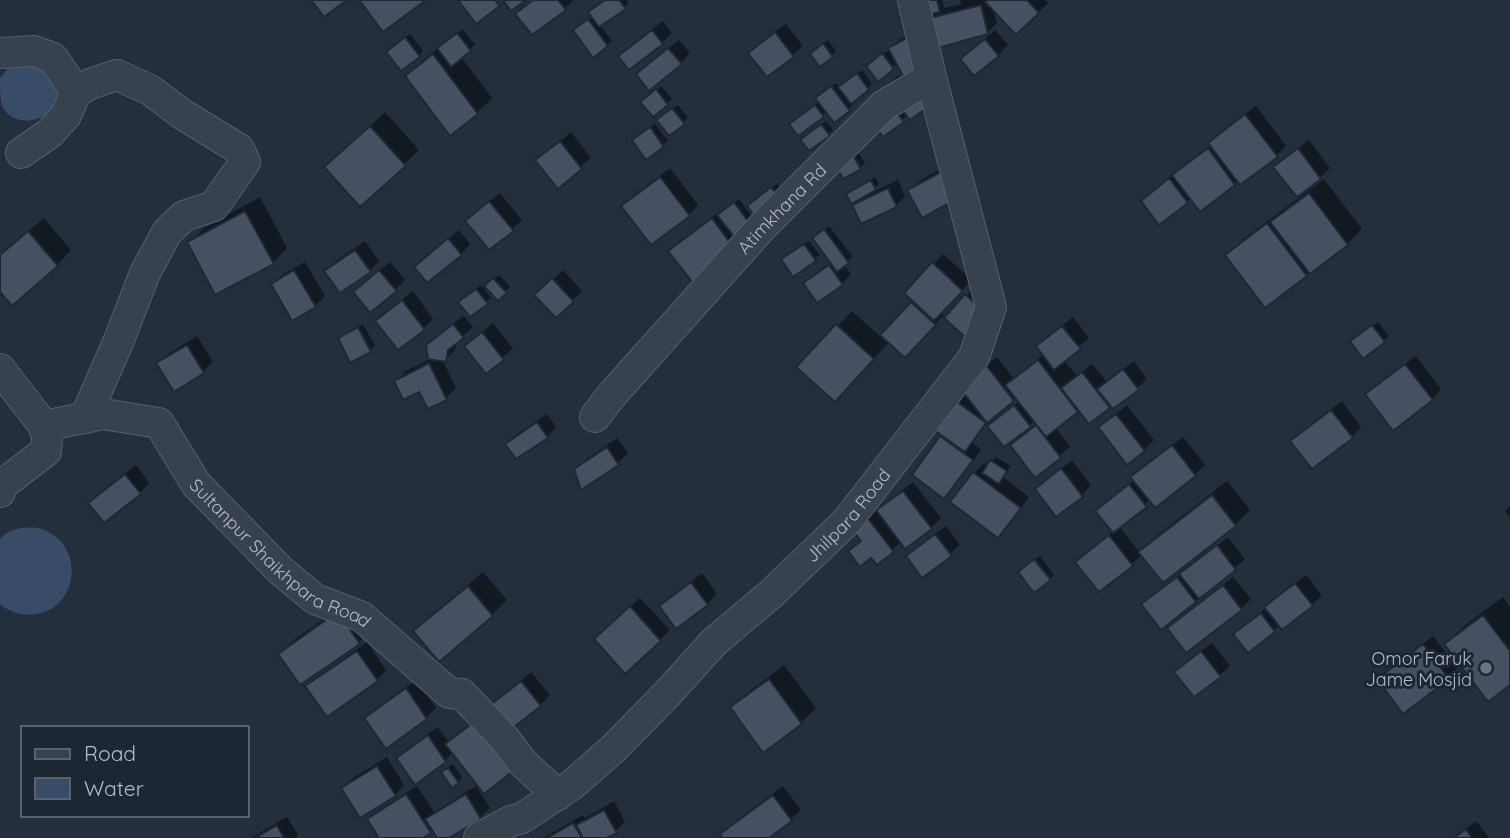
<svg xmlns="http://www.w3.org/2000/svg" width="1510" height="838" font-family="Quicksand,sans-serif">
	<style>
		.water { fill: #394c67 }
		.shadow { fill: #0007 }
		.building { fill: #455162; stroke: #1f2835; stroke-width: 2 }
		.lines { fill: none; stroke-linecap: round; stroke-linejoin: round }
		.tertiary-casing { stroke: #565f6c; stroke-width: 32 }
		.tertiary { stroke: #38414e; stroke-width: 30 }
		.worship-dot { fill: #6b7280; stroke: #1d2633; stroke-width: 2.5 }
		.labels { text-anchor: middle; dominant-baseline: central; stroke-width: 6; stroke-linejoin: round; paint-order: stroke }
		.street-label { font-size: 18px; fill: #b4bcc9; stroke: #1d2633 }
		.poi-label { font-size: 18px; fill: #b4bcc9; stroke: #1d2633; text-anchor: end }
	</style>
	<rect width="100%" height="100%" fill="#242f3e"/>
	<path class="water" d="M13 63H43C48 70 55 78 58 86 68 115 17 136 2 106 0 98 0 86 0 78Z
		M20 528C25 528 31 527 37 528 84 538 83 606 36 614 22 616 11 613 0 604V539L6 533Z"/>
	<path class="shadow" d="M533 0H573L565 9 518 14Z
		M606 0H627L629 3 600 25 612 41 607 45 577 29 596 15Z
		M921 0H942L944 8 962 4 960 0H1046L1048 3 1017 33 993 8 997 23 987 33 933 47 898 63 879 79 873 61 888 51 900 39 924 25 937 11Z
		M663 21 672 33 662 43 621 56 631 46Z
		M786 24 803 46 793 55 767 75 750 53 760 43Z
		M462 29 475 45 461 57 492 98 477 113 450 133 407 76 422 61Z
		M995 30 1008 45 998 55 962 59Z
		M410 34 423 51 419 55 393 48Z
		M679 40 690 53 681 63 648 65Z
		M828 40 836 51 832 55 816 49Z
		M862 70 872 84 851 102 853 105 848 109 827 111 798 134 795 120 820 101 822 93 836 83 840 88Z
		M899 75 903 80 878 93 883 88Z
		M661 86 672 99 653 115 647 98Z
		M678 105 688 118 669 134 663 116Z
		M900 106 908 115 883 134Z
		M1256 106 1286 146 1276 156 1238 180 1200 209 1191 197 1187 202 1143 201 1153 191 1212 145 1210 143 1220 133Z
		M385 112 419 150 360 205 341 153Z
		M826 121 833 130 828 134 807 135Z
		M655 124 668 141 647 157 639 136Z
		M571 132 591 158 558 186 538 160Z
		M1309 140 1330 168 1320 178 1297 195 1276 167 1286 157Z
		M858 152 865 163 860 167 843 177 842 161Z
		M953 162 923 216 909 191 919 181Z
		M670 168 698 205 689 215 623 206 633 196Z
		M875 177 879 184 872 192 898 180 905 196 896 206 854 205 863 196 848 194 852 190Z
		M1324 179 1362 229 1347 244 1265 305 1228 255 1242 240Z
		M777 184 783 192 753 202Z
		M500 193 522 220 512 229 477 211Z
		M260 197 287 248 273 263 189 243 204 228Z
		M739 199 755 221 745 239 670 251 680 241 722 210 723 211Z
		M44 218 71 250 57 265 0 289V255Z
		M829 226 853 257 844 264 851 274 842 284H805L815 274 832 262 819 234Z
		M459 230 470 244 461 254 426 257Z
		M365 241 379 261 370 271H327L336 261Z
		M809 241 820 255 794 274 788 255Z
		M943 254 972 280 941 312 944 315 905 355 890 341 849 385 799 367 852 311 881 337 915 301 906 293Z
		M305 262 325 296 315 306 273 284 283 274Z
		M390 262 405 280 395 290 365 283Z
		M563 270 582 291 556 316 537 295Z
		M499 275 510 287 498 298 487 286Z
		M481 285 491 298 470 315 465 298Z
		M976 286 974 325 966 296Z
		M413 291 433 319 424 328 398 348 377 321 387 311Z
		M464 316 473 327 457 341 455 350 445 360 442 359 456 388 446 398 429 407 420 389 396 381 406 371 430 359 428 346 438 335Z
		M1073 317 1089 338 1064 360 1077 376 1092 364 1107 382 1134 361 1147 379 1137 388 1109 407 1079 409 1056 428 1070 447 1035 476 1012 445 1025 432 1038 424 1035 420 1026 429 999 416 1020 401 1017 397 991 417 972 442 981 450 954 487 944 496 942 437 944 435 957 402 966 393 971 378 997 357 1014 379 1044 354 1038 346 1048 336Z
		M1378 322 1389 336 1364 356 1357 337Z
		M493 323 513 349 486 371 466 346Z
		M363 324 375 346 370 350 351 360 340 338 344 334Z
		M197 336 213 362 203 372 174 390 158 364 168 354Z
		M1416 356 1441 389 1432 399 1377 385Z
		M1342 401 1361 427 1352 437 1292 441 1302 431Z
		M1127 405 1154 440 1144 450 1101 427Z
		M547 414 556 427 547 437 508 444 517 434Z
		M1183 437 1205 465 1195 474 1155 506 1150 500 1119 526 1140 553 1155 537 1227 481 1250 510 1235 525 1142 554 1132 564 1099 590 1077 562 1087 552 1114 531 1107 501 1135 480 1142 468Z
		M617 438 628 453 618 463 582 488 576 469 586 459Z
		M996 457 1011 466 1003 477 1029 497 1008 526 998 536 952 502 974 473 984 463 988 466Z
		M1072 460 1091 485 1082 495 1037 489Z
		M136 465 149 483 140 493 91 503 100 493Z
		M913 482 941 518 931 528 901 542 877 562 863 518 877 508 879 510 888 501Z
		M1510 506V517L1505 511Z
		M946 526 960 545 950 554 918 547Z
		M1228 537 1245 559 1195 601 1154 595Z
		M1040 556 1054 575 1050 579 1025 568Z
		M483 572 507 600 492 615 439 659 430 617Z
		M702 573 717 594 707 604 676 627 661 606 671 597Z
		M1306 575 1322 595 1312 605 1280 625 1248 650 1236 634 1276 598Z
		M1233 577 1251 599 1241 609 1179 619Z
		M1503 597 1510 607V683L1446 644 1465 625Z
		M640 598 670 630 660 640 606 629Z
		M353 599 373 628 359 642 280 654 295 639Z
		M1433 636 1458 668 1448 678 1379 679 1389 670Z
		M367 642 386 670 377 680 307 687 317 677Z
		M1212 643 1230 666 1220 675 1194 695 1176 672 1186 662Z
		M784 665 816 708 801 723 764 750 732 708 747 693Z
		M531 672 550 695 540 705 492 706Z
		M416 680 436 708 426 718 386 746 366 718 376 708Z
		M484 714 445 761 398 758 408 748 438 727 449 743 458 734Z
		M387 757 404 785 395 795 343 788 353 778Z
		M453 764 462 777 458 782 443 772Z
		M417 786 434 812 476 786 490 808 480 817 446 838H439L433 828 420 838H381L369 819 379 810Z
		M783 786 801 810 791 819 766 838H726L722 834 732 824Z
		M614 801 625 822 615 831 604 838H543L583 815 585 818Z
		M287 817 298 835 295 838H251Z
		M1476 821 1489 838H1453Z"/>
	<path class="building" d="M311 0H347L324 17Z
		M359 0H426L383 32Z
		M458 0H495L500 6 476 24Z
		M503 0H526L511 11Z
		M533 0H558L566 10 532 35 515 14Z
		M605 0H619L626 9 599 27 588 12Z
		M919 0H937L940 12 923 16Z
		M988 0H1027L1039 13 1016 35 985 2Z
		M981 5 988 34 934 49 926 19Z
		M588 19 608 46 593 58 573 30Z
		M652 30 663 44 629 70 618 56Z
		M775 32 794 57 767 77 748 53Z
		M457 33 471 51 451 67 437 48Z
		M914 34 926 63 903 76 888 48Z
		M405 37 420 57 401 71 386 52Z
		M985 39 999 56 974 76 960 59Z
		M823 43 833 57 820 67 810 54Z
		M668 48 682 64 649 91 636 74Z
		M882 53 894 69 878 82 866 66Z
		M433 54 478 114 450 136 405 76Z
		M857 73 869 90 851 104 838 87Z
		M831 86 850 111 834 123 815 98Z
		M923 88 934 103 910 120 899 106Z
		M656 89 668 105 653 117 640 102Z
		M815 105 824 117 798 136 789 124Z
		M672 108 685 124 669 136 656 120Z
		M894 109 904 122 883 137 874 124Z
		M1245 114 1278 157 1240 185 1208 143Z
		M821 124 830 136 809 151 800 140Z
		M370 126 406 166 360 207 324 167Z
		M650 127 664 147 646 160 632 140Z
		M560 141 582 169 558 189 535 160Z
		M1208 148 1235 185 1200 212 1172 175Z
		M1298 148 1321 179 1297 197 1273 167Z
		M853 155 861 169 843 179 835 165Z
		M943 171 958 198 922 218 907 190Z
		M660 177 690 216 651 245 621 206Z
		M1169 178 1188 203 1159 225 1141 201Z
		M871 180 876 190 851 204 846 194Z
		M771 187 779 197 755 217 747 206Z
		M888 188 897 207 861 224 852 205Z
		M1309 193 1348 245 1310 274 1270 222Z
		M489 201 514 231 489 250 465 221Z
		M734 202 752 227 736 239 717 215Z
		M245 211 274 264 215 295 187 242Z
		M712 218 736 251 693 283 668 251Z
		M1267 223 1307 276 1265 308 1225 255Z
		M824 229 849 263 837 272 812 238Z
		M28 231 58 266 12 306 0 292V255Z
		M448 238 462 255 427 283 414 267Z
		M804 244 816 261 793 277 781 259Z
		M355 250 371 272 340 293 324 271Z
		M932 262 963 291 934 321 904 293Z
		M829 265 843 285 817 303 803 283Z
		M294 270 316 307 292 321 271 284Z
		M379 270 397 291 370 313 353 292Z
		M493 278 507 293 498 301 484 286Z
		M552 278 574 302 556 318 534 295Z
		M476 289 488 304 470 317 458 302Z
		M965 294 986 314 965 337 944 318Z
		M402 300 425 330 398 350 375 321Z
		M911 302 936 325 905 358 880 335Z
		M453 324 464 338 448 350 446 362 428 359 426 345Z
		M836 324 874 359 835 402 796 367Z
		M1372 325 1385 342 1363 359 1350 341Z
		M1062 326 1081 349 1054 370 1036 346Z
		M358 327 371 352 350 363 338 338Z
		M482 332 504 360 486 374 464 346Z
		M187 345 204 373 174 392 156 363Z
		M1038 360 1078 412 1046 437 1005 385Z
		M429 363 447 400 428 409 419 392 403 400 394 381Z
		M1405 364 1433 400 1393 431 1365 394Z
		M987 366 1014 401 987 423 959 387Z
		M1123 369 1139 390 1113 409 1097 389Z
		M1082 372 1110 408 1089 424 1061 388Z
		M956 401 986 423 965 452 934 430Z
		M1014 405 1031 427 1004 447 987 426Z
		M1331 410 1353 438 1312 469 1290 441Z
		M1116 414 1145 451 1127 465 1098 427Z
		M537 422 548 438 516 459 505 444Z
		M1036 425 1061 458 1035 478 1010 445Z
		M940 436 973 460 944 499 912 475Z
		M1172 445 1196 476 1155 508 1130 477Z
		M607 447 619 465 581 490 574 469Z
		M990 460 1007 471 999 484 982 473Z
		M1061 468 1083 497 1056 517 1035 489Z
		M973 472 1021 508 998 538 950 502Z
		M125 474 141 494 104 523 88 503Z
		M1129 484 1147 507 1113 533 1095 511Z
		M903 491 932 529 905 549 876 510Z
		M1212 495 1236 526 1163 583 1138 552Z
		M866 516 894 552 877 565 871 558 860 567 848 551 861 541 851 528Z
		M935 534 952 556 922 578 906 556Z
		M1109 535 1133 566 1099 592 1075 562Z
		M1217 545 1236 570 1199 599 1179 574Z
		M1034 559 1051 580 1034 593 1018 572Z
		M1177 577 1196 602 1161 630 1141 604Z
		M691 582 708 605 676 629 659 606Z
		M1295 583 1313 606 1282 630 1264 607Z
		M1223 585 1242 610 1186 653 1167 628Z
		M468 586 493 616 439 662 413 631Z
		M630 606 661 641 625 674 594 639Z
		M337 612 360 644 300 685 278 654Z
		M1261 613 1275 632 1248 653 1233 634Z
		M1483 615 1510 651V685L1488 702 1444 644Z
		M1423 644 1449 679 1403 714 1377 679Z
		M357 651 378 681 327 717 305 686Z
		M1201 651 1221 677 1194 697 1174 672Z
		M769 679 802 724 763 753 730 707Z
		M521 681 541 706 509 731 489 706Z
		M406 688 427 719 386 749 364 718Z
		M474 722 512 772 484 794 445 744Z
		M428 735 446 762 415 785 396 758Z
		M377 766 396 796 360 818 341 788Z
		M448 768 459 783 452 788 441 772Z
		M406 794 431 833 423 838H379L367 819Z
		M466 794 481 819 449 838H437L425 819Z
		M773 795 792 821 769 838H723L720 834Z
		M604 810 617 833 607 838H583L576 825Z
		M573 823 582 838H547Z
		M277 825 284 838H255Z
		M1466 829 1472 838H1454Z"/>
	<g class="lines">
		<g class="tertiary-casing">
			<g id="tertiary">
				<path d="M0 53 34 51 53 58 76 92"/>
				<path d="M21 153 50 133 66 115 76 92 90 84 117 75 150 90 182 114 239 149 245 162 214 206 184 216 167 232 145 273 119 340 85 418"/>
				<path id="s1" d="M0 369 44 426 103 414 159 423 196 484 280 570 315 599 362 617 449 693 462 694 504 738 523 763 558 795"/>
				<path id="s2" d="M595 417 610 397 761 228 883 106 931 77 913 0"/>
				<path d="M0 492 2 485 46 451 47 438 44 426"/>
				<path id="s3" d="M479 838 511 821 522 818 572 785 613 749 667 694 714 642 771 594 847 521 974 357 991 307 931 77"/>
			</g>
		</g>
		<use href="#tertiary" class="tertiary"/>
	</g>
	<circle class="worship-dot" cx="1486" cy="668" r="7"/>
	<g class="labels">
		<g class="street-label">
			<text stroke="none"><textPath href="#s2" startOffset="280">Atimkhana Rd</textPath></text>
			<text stroke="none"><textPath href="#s3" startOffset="494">Jhilpara Road</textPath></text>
			<text stroke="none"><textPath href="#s1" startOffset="371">Sultanpur Shaikhpara Road</textPath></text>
		</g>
		<g class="poi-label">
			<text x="1472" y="658">Omor Faruk<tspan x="1472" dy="21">Jame Mosjid</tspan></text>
		</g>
	</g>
	<rect x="21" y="726" width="228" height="91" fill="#1d2633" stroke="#59626f" stroke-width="2"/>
	<rect x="35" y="749" width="35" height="10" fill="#38414e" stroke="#59626f" stroke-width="2"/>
	<text x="84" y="761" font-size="21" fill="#b4bcc9">Road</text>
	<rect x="35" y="778" width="35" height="21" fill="#394c67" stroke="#59626f" stroke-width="2"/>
	<text x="84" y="796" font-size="21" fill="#b4bcc9">Water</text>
</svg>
